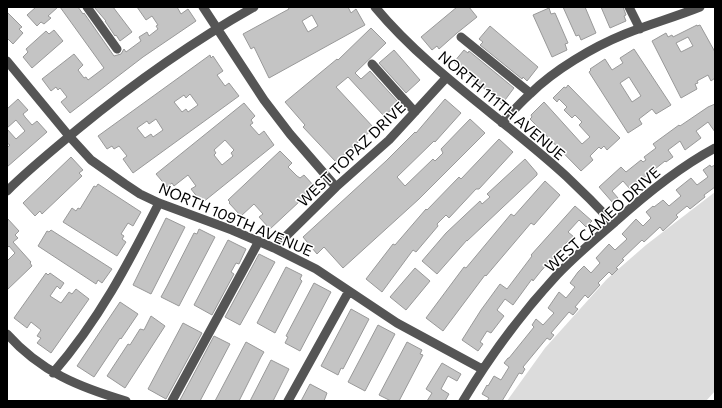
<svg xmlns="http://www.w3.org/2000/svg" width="722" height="408" font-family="Commissioner,sans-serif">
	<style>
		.green { fill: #dcdcdc }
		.building { fill: #c4c4c4; stroke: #999; fill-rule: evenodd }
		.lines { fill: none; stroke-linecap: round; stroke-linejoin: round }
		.minor { stroke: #555; stroke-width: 9 }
		.labels { text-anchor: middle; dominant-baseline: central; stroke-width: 3; stroke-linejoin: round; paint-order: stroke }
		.street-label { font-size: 15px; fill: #000; stroke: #fff }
	</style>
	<rect width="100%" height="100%" fill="#fff"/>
	<path class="green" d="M715 192V391L706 401H507L545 348 607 279 646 245Z"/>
	<path class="building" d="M36 7H58L48 16 51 18 44 24 41 22 37 26 27 15Z
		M60 7H78L83 14 84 13 114 56 121 54 124 49 126 52 141 41 139 37 147 32 149 36 158 29 156 26 158 25 152 16 146 20 137 7H177L181 14 188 9 196 21 143 57 70 113 61 102 67 97 60 88 58 90 56 87 51 91 42 79 74 54 83 65 78 70 84 78 86 77 88 80 104 68Z
		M94 7H113L132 32 120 41 116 35 115 36 105 21H106Z
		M288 7H348L351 13 356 9 365 25 269 78 254 47 251 49 243 34 289 9ZM312 15 318 26 308 32 302 21Z
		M457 7H469L477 17 457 33 439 49 437 46 432 50 421 37Z
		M563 7H585L596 33 581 40 579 35 576 36Z
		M601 7H623L626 15 624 16 626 21 610 28Z
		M549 8 551 14 555 13 568 43 565 44 567 50 552 57 533 15Z
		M7 12 22 27 19 29 23 33 13 44 7 38Z
		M697 25V26L700 25 715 52V78L711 81 708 75 697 81 698 83 695 84 697 89 681 98 652 41 666 33 668 37 672 35 673 37ZM688 37 693 46 681 52 676 43Z
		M490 26 538 67 527 81 523 77 522 79 480 45 483 42 479 39Z
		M371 28 386 43 355 73 361 79 370 71 399 103 384 116 348 77 336 87 374 128 336 162 303 127 305 125 285 102 337 59 338 60Z
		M54 30 63 41 32 68 23 57 28 52 26 49 46 31 49 34Z
		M634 49 671 105 656 114 652 109 639 119 642 124 628 133 589 72 591 70 590 69 605 59 612 70 623 63 620 58ZM629 77 641 96 632 102 620 83Z
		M394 50 420 80 406 93 379 63Z
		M464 50 468 53 469 51 514 88 502 104 454 62Z
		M210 55 211 58 213 56 223 71 217 75 225 86 229 83 239 96 133 173 123 159 127 156 119 146 114 149 112 146 107 149 98 136ZM190 94 198 105 188 112 186 109 182 112 174 102 184 95 186 98ZM156 119 163 130 153 137 151 134 145 138 137 128 147 121 149 124Z
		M568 85 620 138 607 150 604 146 601 149 599 147 590 156 593 160 581 171 530 119 532 117 531 115 544 102 582 144 590 137 579 125 582 122 575 115 572 118 564 110 567 107 559 99 557 102 553 98 564 87 566 88Z
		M18 99 28 110 23 114 25 117 32 125 37 121 47 132 7 167V148L10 145 7 143V129L16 139 25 131 16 120 7 128V109Z
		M445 99 461 113 435 142 434 141 397 177 405 186 433 159 435 161 443 153 441 149 470 119 485 133 419 199 343 268 324 247 317 254 303 237 386 161 415 132 416 133Z
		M244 103 255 116 251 120 253 123 250 125 259 135 264 131 274 145 202 203 191 189 196 186 188 175 174 186 172 183 167 187 156 174ZM225 140 234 150 231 153 233 156 222 165 214 155 216 153 214 150Z
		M715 104V132L708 122 696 131 701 138 685 150 680 141 668 150 673 157 666 162 665 161 630 189 623 181 612 191 618 198 613 203 599 187 621 167 626 172 641 160 643 162 646 160 644 157 656 148 653 144 679 125 680 126 708 107Z
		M499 139 513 152 479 189H476L449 218 446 215 437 224 438 226 416 252 413 250 382 292 366 279 393 244 395 245 426 209 427 210 459 177 461 179Z
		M280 151 292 163 288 167 297 176 300 178 304 175 315 187 270 229 259 217 263 214 254 204 241 216 229 203 230 202 228 200Z
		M71 157 83 170 79 173 82 176 42 214 40 211 35 216 23 203Z
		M525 159 537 173V175L467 241V240L437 274 422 261 446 233 480 201 482 204 490 197 487 194Z
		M710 165 711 167 715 165V187L704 195 705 197 690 209 687 206 676 215 678 217 663 231 660 227 644 242 642 240 622 259 624 260 616 268 618 269 612 275 609 272 598 283 600 285 588 298 585 295 575 307 578 309 573 315 569 312 551 333 554 335 550 340 547 338 523 367 525 369 522 374 519 373 502 401H487L489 398 482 394 487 385 488 386 494 376 501 380 509 367 504 363 508 358H509L534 327 532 325 536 319 543 325 554 313 548 308 559 292 566 298 575 287 570 283 578 272 584 266 591 273 600 263 596 258 609 244 615 250 627 239 622 234 636 219 643 226 651 218 646 212 653 206 654 207 663 200 669 206 681 196 676 190 691 178 697 185 708 177 703 170Z
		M545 181 560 195 534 225 531 223 486 276 485 275 443 331 426 318 464 267 466 268 511 214 514 216Z
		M98 184 141 212 133 226 128 223 121 234 124 236 122 239 126 242 117 256 63 222 72 208 76 211 78 208 80 209 94 186 96 187Z
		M575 206 592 221 586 227 579 220 568 232 574 237 570 242 568 241 541 271 533 281 532 279 513 305 505 299 497 310 504 316 491 333 487 331 480 342 483 344 478 351 462 340 481 310 500 284 507 289 532 256 531 255Z
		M7 218 19 231 15 235 18 238 13 242 31 262 30 263 32 266 7 290V261L15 253 9 246 7 248Z
		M166 218 185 227 151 294 133 285Z
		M199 229 215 237 179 306 161 297 167 286 194 233 197 234Z
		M51 230 112 269 102 283 98 280 96 284 38 246 47 231 49 232Z
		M228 240 246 249 239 264 236 263 231 272 234 274 212 315 194 305Z
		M259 254 275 262 240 325 225 317Z
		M286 267 302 275 300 279 302 281 275 333 257 323Z
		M415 268 430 281 406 310 390 297Z
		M46 273 48 275 50 273 64 283 60 289 57 286 50 296 61 303 69 292 72 294 76 289 89 299 51 353 37 343 41 338 37 336 41 330 31 322 27 328 14 318Z
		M314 283 331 292 300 351 285 343 288 337 286 336Z
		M120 302 138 314 121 339 120 338 94 377 77 366Z
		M351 309 369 319 343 369 341 368 338 375 321 366Z
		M151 316 165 326 125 388 107 376 128 344 130 345 140 329 144 330Z
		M183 323 202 333 166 399 148 389Z
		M378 325 395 334 365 391 348 382Z
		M214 336 230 344 200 401H182L180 400Z
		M246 342 264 352 261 357 239 401H215Z
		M407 342 422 350 420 354 423 355 399 401H391L379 395Z
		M271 360 289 369 273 401H250Z
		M442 363 461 374 457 381 448 376 441 389 449 394 445 401H427L432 393 426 389Z
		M310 384 327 393 324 401H301Z"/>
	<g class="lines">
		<path class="minor" d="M87 7 117 49
			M203 7 264 100 290 134 336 187
			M375 7C430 73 503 118 566 176 582 191 598 207 613 223
			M629 7 640 29
			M461 37 530 93
			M7 61 69 136 91 160 125 184 140 194 159 203 232 230 274 248 316 269 397 323 482 369
			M372 64 415 112
			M502 123C511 113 520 103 530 94 554 70 593 47 625 34 650 24 675 17 700 7
			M7 191C29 169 54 149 78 129 133 84 192 42 254 7
			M274 248 336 187 389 140 446 78
			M7 334C41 372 79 387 126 401
			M53 373C99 320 128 264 159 203
			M172 401 259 241
			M288 401 349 291
			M463 401C490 356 521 314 557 275 575 256 595 239 615 222 646 194 678 168 715 148"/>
	</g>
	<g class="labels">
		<g class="street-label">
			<text transform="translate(502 105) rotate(40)">NORTH 111TH AVENUE</text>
			<text transform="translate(351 154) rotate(-44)">WEST TOPAZ DRIVE</text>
			<text transform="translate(236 219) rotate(23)">NORTH 109TH AVENUE</text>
			<text transform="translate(602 219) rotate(-42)">WEST CAMEO DRIVE</text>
		</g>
	</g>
	<rect width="722" height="408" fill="none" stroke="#000000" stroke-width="16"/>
</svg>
